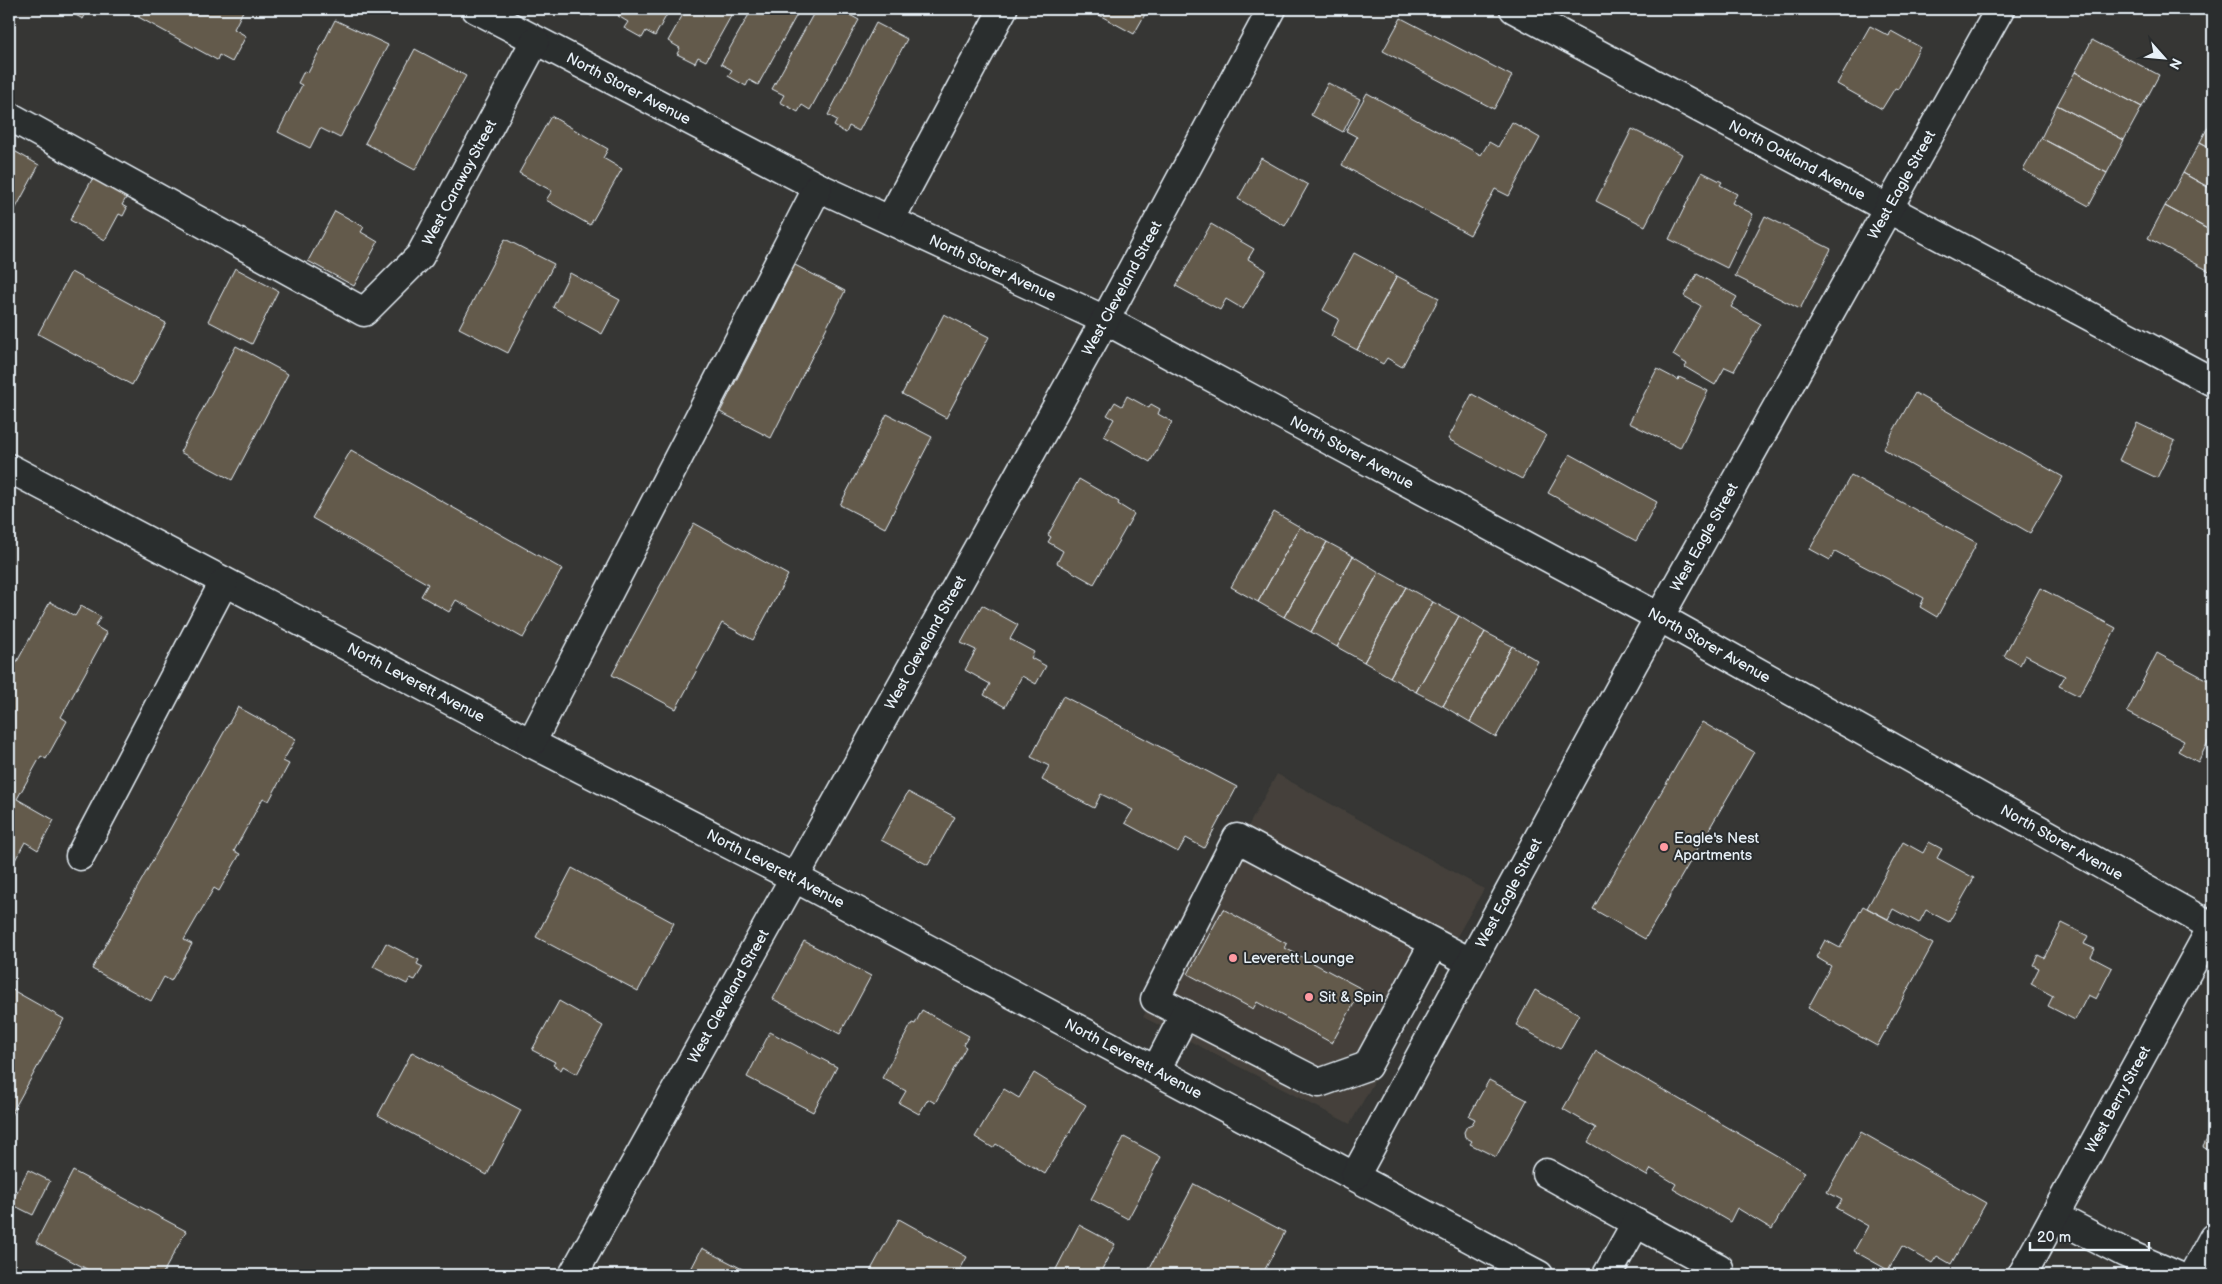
<svg xmlns="http://www.w3.org/2000/svg" width="2222" height="1284" font-family="'Balsamiq Sans',sans-serif">
	<style>
		.built { fill: #44413b }
		.building { fill: #645a4c; stroke: #e8f1f8 }
		.lines { fill: none; stroke-linecap: round; stroke-linejoin: round }
		.minor-casing { stroke: #e8f1f8; stroke-width: 31 }
		.minor { stroke: #2a2d2e; stroke-width: 28 }
		.poi-dot { fill: #ff9aa2; stroke: #2a2d2e; stroke-width: 2 }
		.labels { text-anchor: middle; dominant-baseline: central; stroke-width: 4; stroke-linejoin: round; paint-order: stroke }
		.street-label { font-size: 15px; fill: #e8f1f8; stroke: #2a2d2e }
		.poi-label { font-size: 15px; fill: #e8f1f8; stroke: #2a2d2e; text-anchor: start }
	</style>
	<rect width="100%" height="100%" fill="#363634"/>
	<filter id="ink" filterUnits="userSpaceOnUse"><feTurbulence type="fractalNoise" baseFrequency=".02" numOctaves="2"/><feDisplacementMap in="SourceGraphic" scale="10" xChannelSelector="R" yChannelSelector="G"/><feConvolveMatrix kernelMatrix="1 2 1 2 8 2 1 2 1" color-interpolation-filters="sRGB"/></filter>
	<g filter="url(#ink)">
		<path class="built" d="M1277 774 1484 889 1350 1124 1143 1017Z"/>
		<path class="building" d="M64 9H88L83 19Z
			M133 9H244L234 29 246 36 232 62 219 55 217 60 131 13Z
			M580 9H608L605 14 596 9 592 16Z
			M622 9H670L655 36 646 31 642 38 624 28 628 22 618 16Z
			M686 9H735L706 61 698 57 695 63 677 54 680 48 668 41Z
			M752 9H800L758 85 749 80 746 86 728 76 732 70 721 64Z
			M816 9H839L859 20 810 110 802 105 798 112 780 102 784 95 772 89Z
			M1088 9H1148L1134 34Z
			M1401 18 1512 76 1494 109 1383 51Z
			M335 20 388 45 340 138 320 128 310 148 278 132 302 85 298 83 304 71 308 73Z
			M876 23 907 39 859 131 849 126 846 133 834 126 837 120 828 115Z
			M1870 26 1889 36 1891 31 1920 47 1898 89 1895 88 1882 109 1837 84Z
			M2092 40 2159 75 2142 107 2075 72Z
			M415 49 466 76 415 170 365 143Z
			M2075 72 2142 107 2124 140 2057 105Z
			M1328 83 1360 99 1343 132 1311 115Z
			M1367 93 1481 155 1489 142 1498 147 1512 122 1540 138 1509 196 1495 189 1470 235 1342 165 1357 137 1346 131Z
			M2057 105 2124 140 2107 173 2041 138Z
			M551 116 608 149 603 158 622 169 590 225 546 200 552 191 519 173Z
			M2213 118V149L2200 142Z
			M1632 129 1682 154 1645 226 1596 201Z
			M2041 138 2107 173 2089 206 2023 170Z
			M2200 142 2213 149V190L2183 173Z
			M9 148 39 165 9 221Z
			M1261 158 1308 185 1285 226 1238 199Z
			M96 172 130 191 122 205 127 208 123 216 119 214 105 240 70 220Z
			M1702 172 1722 182 1720 185 1737 194 1732 203 1753 214 1727 268 1669 239Z
			M2183 173 2213 190V232L2165 206Z
			M2165 206 2213 232V273L2148 238Z
			M335 211 364 227 361 232 378 242 354 286 308 261Z
			M1765 216 1831 249 1800 309 1735 276Z
			M1211 224 1254 249 1248 259 1266 270 1243 309 1226 299 1220 310 1176 286Z
			M505 239 554 264 508 353 459 328Z
			M1354 253 1397 276 1357 350 1331 336 1339 319 1323 310Z
			M795 265 845 291 771 438 720 412Z
			M235 268 278 291 252 344 208 321Z
			M71 272 166 323 132 385 38 334Z
			M570 273 620 300 602 334 553 307Z
			M1697 274 1737 297 1731 307 1761 324 1734 371 1725 367 1715 385 1685 367 1687 364 1673 355 1701 306 1684 296Z
			M1397 276 1439 298 1402 367 1387 358 1383 364 1357 350Z
			M944 314 989 337 946 418 902 394Z
			M236 346 288 374 232 480 180 452Z
			M1657 369 1678 380 1679 377 1708 391 1680 448 1629 423Z
			M1915 393 2063 477 2030 533 1883 449Z
			M1472 394 1546 435 1522 479 1448 439Z
			M1127 396 1149 408 1151 404 1160 409 1158 414 1172 422 1150 462 1104 436 1114 419 1107 415 1115 402 1122 406Z
			M887 414 932 437 885 528 840 505Z
			M2137 423 2175 441 2157 478 2119 460Z
			M351 450 562 569 523 638 456 600 449 612 421 596 428 584 312 518Z
			M1570 454 1657 502 1636 541 1548 493Z
			M1851 475 1977 543 1937 617 1920 607 1924 598 1835 551 1830 560 1810 549Z
			M1079 479 1119 502 1118 504 1134 514 1094 584 1057 563 1063 551 1048 542 1051 537 1048 535Z
			M1274 512 1300 527 1258 602 1231 587Z
			M694 523 788 575 753 640 722 623 676 709 612 675Z
			M1300 527 1327 542 1284 617 1258 602Z
			M1327 542 1353 556 1311 632 1284 617Z
			M1353 556 1379 572 1337 647 1311 632Z
			M1379 572 1406 587 1364 662 1337 647Z
			M1406 587 1433 602 1390 677 1364 662Z
			M2040 588 2116 628 2079 696 2059 686 2065 676 2025 655 2020 665 2004 656Z
			M50 602 75 616 81 606 101 617 95 626 107 633 61 717 67 721 46 759 41 756 17 799 54 820 38 850 25 842 9 871V676Z
			M1433 602 1459 616 1416 692 1390 677Z
			M982 605 1018 625 1010 639 1034 652 1031 658 1046 666 1036 684 1022 676 1005 707 984 695 990 684 965 670 976 650 961 643Z
			M1459 616 1485 632 1443 706 1416 692Z
			M1485 632 1512 646 1470 722 1443 706Z
			M1512 646 1538 661 1496 737 1470 722Z
			M2157 653 2213 683V732L2198 762 2178 751 2184 741 2127 712Z
			M1063 696 1237 787 1204 848 1186 838 1178 852 1125 823 1133 810 1101 794 1094 808 1042 780 1049 766 1031 757Z
			M238 707 296 739 283 761 289 764 269 801 263 798 234 851 240 854 219 891 214 888 184 940 192 944 171 981 164 977 151 1001 92 969Z
			M1702 722 1754 752 1645 939 1593 909Z
			M908 792 955 817 928 865 881 840Z
			M1903 842 1923 853 1929 842 1942 849 1937 858 1974 878 1949 922 1926 910 1919 923 1893 909 1888 919 1867 908Z
			M572 868 674 923 638 991 536 937Z
			M1863 906 1933 944 1877 1046 1808 1008 1831 966 1816 957 1825 940 1840 948Z
			M1223 909 1287 944 1285 948 1362 989 1332 1043 1257 1002 1253 1009 1188 974Z
			M2062 923 2088 936 2084 944 2095 949 2091 957 2112 968 2096 999 2088 995 2075 1020 2048 1006 2053 996 2031 984 2039 968 2033 965 2038 955 2044 958Z
			M804 941 871 976 840 1034 773 999Z
			M386 943 419 960 417 964 423 967 415 980 410 978 407 984 373 967Z
			M9 988 64 1019 9 1118Z
			M1535 990 1579 1014 1560 1049 1516 1025Z
			M559 1001 603 1026 577 1074 563 1066 561 1070 553 1065 555 1062 532 1050Z
			M922 1010 969 1036 963 1045 966 1047 935 1103 928 1099 919 1114 899 1103 906 1091 882 1078 912 1023 915 1024Z
			M770 1032 837 1067 813 1112 747 1077Z
			M1596 1051 1805 1172 1772 1229 1737 1208 1730 1222 1673 1189 1676 1184 1651 1169 1647 1176 1588 1142 1596 1128 1563 1109Z
			M412 1052 521 1110 487 1175 378 1115Z
			M1034 1073 1086 1105 1045 1174 996 1144 993 1148 975 1137 1004 1089 1019 1098Z
			M1489 1080 1527 1100 1496 1157 1470 1144 1472 1141 1465 1137 1464 1132 1467 1126 1472 1124 1475 1119 1469 1116Z
			M2213 1127V1153L2203 1147Z
			M1861 1132 1986 1203 1951 1264 1937 1256 1932 1263 1902 1246 1888 1270 1854 1251 1868 1226 1836 1208 1842 1200 1827 1192Z
			M1124 1137 1161 1157 1128 1219 1091 1199Z
			M28 1170 50 1181 33 1215 11 1204Z
			M73 1171 186 1231 162 1275H98L36 1242Z
			M1194 1184 1285 1232 1262 1275H1146Z
			M899 1219 967 1257 957 1275H868Z
			M1079 1225 1115 1244 1099 1275H1053Z
			M702 1248 746 1271 744 1275H688Z"/>
		<g class="lines">
			<g class="minor-casing">
				<g id="minor">
					<path id="s1" d="M476 9 818 187 1105 320 1659 617 2213 927"/>
					<path id="s2" d="M1514 9 2213 382"/>
					<path id="s3" d="M9 116 364 312 420 256 535 41"/>
					<path d="M890 220 1003 9"/>
					<path id="s4" d="M9 468 531 743 795 878 1539 1275"/>
					<path d="M531 743 818 187"/>
					<path d="M80 856 224 582"/>
					<path d="M1434 943 1367 1066 1319 1083 1155 999 1237 838 1470 962"/>
					<path d="M1156 1070 1185 1014"/>
					<path d="M1546 1173 1636 1223"/>
					<path id="s5" d="M1355 1176 1633 664 2000 9"/>
					<path d="M2054 1216 2125 1253 2176 1275"/>
					<path id="s6" d="M573 1275 1105 320 1272 9"/>
					<path d="M1607 1275 1636 1223 1719 1268"/>
					<path id="s7" d="M2022 1275 2213 925"/>
					<path d="M2193 1275 2213 1238"/>
				</g>
			</g>
			<use href="#minor" class="minor"/>
		</g>
	</g>
	<g class="poi-dot">
		<circle cx="1664" cy="847" r="5"/>
		<circle cx="1233" cy="958" r="5"/>
		<circle cx="1309" cy="997" r="5"/>
	</g>
	<g class="labels">
		<g class="street-label">
			<text stroke="none"><textPath href="#s1" startOffset="172">North Storer Avenue</textPath></text>
			<text stroke="none"><textPath href="#s2" startOffset="321">North Oakland Avenue</textPath></text>
			<text stroke="none"><textPath href="#s3" startOffset="568">West Caraway Street</textPath></text>
			<text stroke="none"><textPath href="#s5" startOffset="1132">West Eagle Street</textPath></text>
			<text stroke="none"><textPath href="#s1" startOffset="578">North Storer Avenue</textPath></text>
			<text stroke="none"><textPath href="#s6" startOffset="1129">West Cleveland Street</textPath></text>
			<text stroke="none"><textPath href="#s1" startOffset="982">North Storer Avenue</textPath></text>
			<text stroke="none"><textPath href="#s5" startOffset="728">West Eagle Street</textPath></text>
			<text stroke="none"><textPath href="#s6" startOffset="724">West Cleveland Street</textPath></text>
			<text stroke="none"><textPath href="#s1" startOffset="1388">North Storer Avenue</textPath></text>
			<text stroke="none"><textPath href="#s4" startOffset="460">North Leverett Avenue</textPath></text>
			<text stroke="none"><textPath href="#s1" startOffset="1792">North Storer Avenue</textPath></text>
			<text stroke="none"><textPath href="#s4" startOffset="865">North Leverett Avenue</textPath></text>
			<text stroke="none"><textPath href="#s5" startOffset="322">West Eagle Street</textPath></text>
			<text stroke="none"><textPath href="#s6" startOffset="319">West Cleveland Street</textPath></text>
			<text stroke="none"><textPath href="#s4" startOffset="1270">North Leverett Avenue</textPath></text>
			<text stroke="none"><textPath href="#s7" startOffset="200">West Berry Street</textPath></text>
		</g>
		<g class="poi-label">
			<text x="1674" y="838">Eagle's Nest<tspan x="1674" dy="17">Apartments</tspan></text>
			<text x="1243" y="958">Leverett Lounge</text>
			<text x="1319" y="997">Sit &amp; Spin</text>
		</g>
	</g>
	<rect width="2222" height="1284" fill="none" stroke="#2a2d2e" stroke-width="30"/>
	<rect x="15" y="15" width="2192" height="1254" fill="none" stroke="#e8f1f8" stroke-width="2" filter="url(#ink)"/>
	<g transform="translate(2164 58) rotate(117)" stroke="#2a2d2e" stroke-width="4" paint-order="stroke">
	<path d="M0-4L9 19L0 12L-9 19Z" fill="#e8f1f8"/>
	<text y="-8" font-size="14" font-weight="bold" text-anchor="middle" fill="#e8f1f8">N</text>
	</g>
	<path d="M2030 1242v8h119v-8" fill="none" stroke="#e8f1f8" stroke-width="2.5"/>
	<text x="2037" y="1242" font-size="15" fill="#e8f1f8" stroke="#2a2d2e" stroke-width="4" paint-order="stroke">20 m</text>
</svg>
